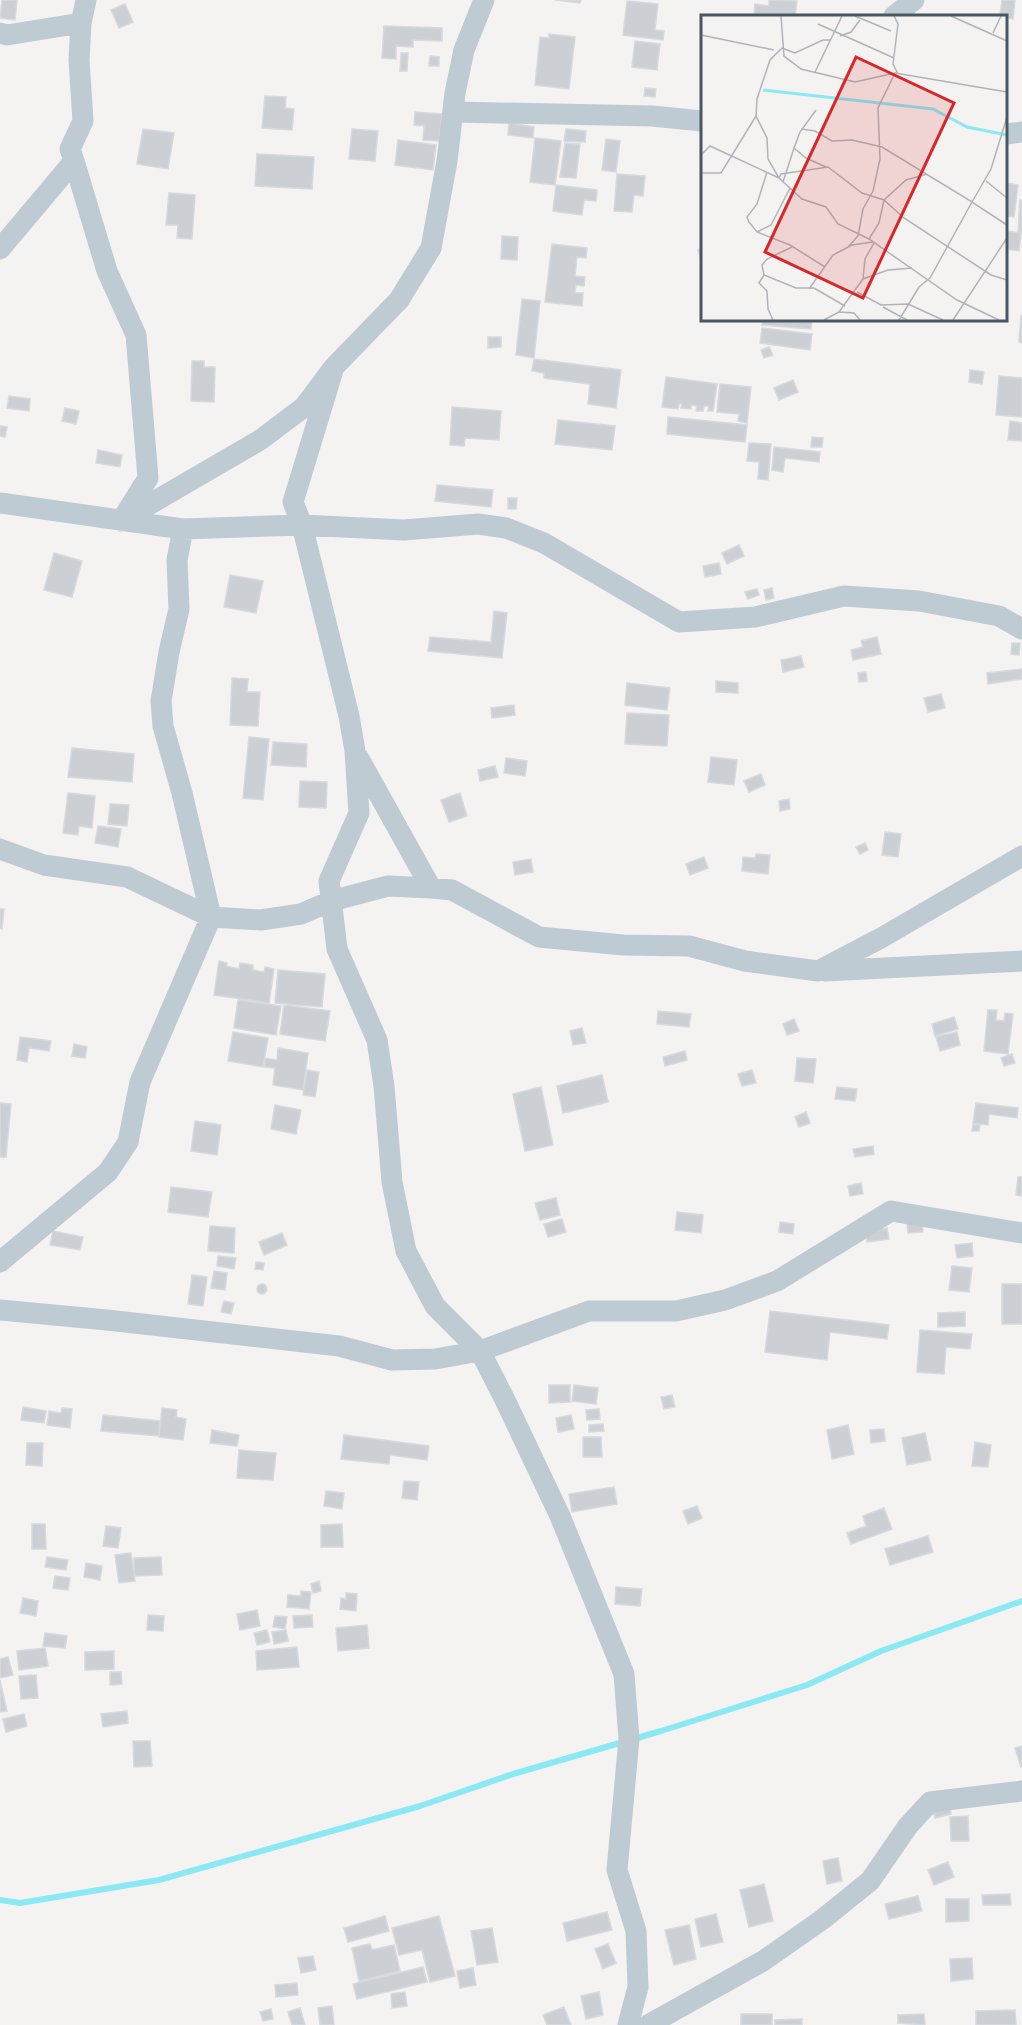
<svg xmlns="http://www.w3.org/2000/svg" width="1022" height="2025" font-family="'Archivo Narrow',sans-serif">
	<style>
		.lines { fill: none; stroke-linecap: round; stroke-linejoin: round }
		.stream { stroke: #8ae9f3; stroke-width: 6 }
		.building { fill: #ccd0d5; stroke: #d6d9de; stroke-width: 1.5 }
		.minor { stroke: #bfcbd2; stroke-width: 21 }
		.inset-river { fill: none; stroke: #8ae9f3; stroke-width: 3 }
		.inset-road { fill: none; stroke: #b0b4b8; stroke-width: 1.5 }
		.view { fill: #d62828; fill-opacity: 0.15; stroke: #d62828; stroke-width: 3 }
		.inset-edge { fill: none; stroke: #485862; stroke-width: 3 }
	</style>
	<rect width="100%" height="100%" fill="#f5f2f2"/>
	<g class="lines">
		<path class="stream" d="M0 1900 20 1903 159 1880 420 1806 513 1774 661 1731 807 1685 881 1651 1022 1601"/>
	</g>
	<path class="building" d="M2 0H17L15 20 0 18Z
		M555 0H581L580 3Z
		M769 0 797 1 795 16H754L755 4 769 6Z
		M1002 0H1015L1013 19 1000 16Z
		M627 1 658 4 655 30 664 31 663 40 623 35Z
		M125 4 133 22 119 28 111 10Z
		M384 26 442 28V41L413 40V47L396 46V59L382 58Z
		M549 34 575 37 569 89 535 85 540 37 549 38Z
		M635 41 660 44 657 70 632 67Z
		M401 53H408L407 71H400Z
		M430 56 439 57V66H429Z
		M645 88 656 89 655 97 644 96Z
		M265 96 286 97 285 108 294 109 292 130 262 128Z
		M415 112 442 114 439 141 423 140 424 126 414 125Z
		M509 123 534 127 533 138 508 135Z
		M143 129 174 133 168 169 137 164Z
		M352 129 378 131 375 161 349 159Z
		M566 129 586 131 585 142 564 141Z
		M535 138 561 141 555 185 530 182Z
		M606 139 620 141 616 172 602 170Z
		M398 140 436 145 433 170 395 165Z
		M565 143 580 144 576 178 560 177Z
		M257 154 314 157 312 189 255 186Z
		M617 174 645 176 643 196 634 195 632 212 614 211Z
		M1006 183 1018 185 1014 217 1006 216Z
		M556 185 597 190 596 201 584 200 582 215 553 211Z
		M169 193 195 195 192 239 177 238 178 225H166Z
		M1020 200H1022V232H1018Z
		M1006 231 1021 233 1019 251 1006 249Z
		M502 236 518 237 517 260 501 259Z
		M552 244 587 248 586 258 577 257 575 276 585 277 584 286 576 285 575 293H583L582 306 545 302Z
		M702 247V258L701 259 698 250Z
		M522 299 540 301 534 358 516 355Z
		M1021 316H1022V343L1019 342Z
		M763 320H797L812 321 811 329 762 325Z
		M762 328 812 334 810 350 760 343Z
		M488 337H501V347L488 348Z
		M769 347 773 355 764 358 761 350Z
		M534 359 621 370 616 408 588 404 590 384 544 378V373L532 371Z
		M192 361H204V367H215L214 402 191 401Z
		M970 370 984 372 982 384 969 382Z
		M999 376 1022 378V417L996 415Z
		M666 377 717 384 713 411H708L709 406H704L703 411H696L697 406 691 405V409L681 408 682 404H679L678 409 662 407Z
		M793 380 798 392 779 400 774 388Z
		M720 384 751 387 747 423 738 421 739 414 717 412Z
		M9 396 30 399 29 411 7 408Z
		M452 407 501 411 499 440 465 438 464 446 450 445Z
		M65 408 79 411 76 424 62 421Z
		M668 417 747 425 745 442 667 434Z
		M558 420 615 426 612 450 555 444Z
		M1010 421 1022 423V441L1008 440Z
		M0 426 7 427 5 437 0 436Z
		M812 437 823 438 822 447H811Z
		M749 443 771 444 768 480 758 479 759 462 747 461Z
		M774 447 820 452 819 462 785 458 783 472 772 470Z
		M98 450 122 455 120 467 96 463Z
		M437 485 493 490 491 507 435 501Z
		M508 498H517L516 509H508Z
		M739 545 744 556 727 564 722 553Z
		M54 553 82 561 72 597 44 590Z
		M719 563 721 574 705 577 703 566Z
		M230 575 263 581 256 613 224 607Z
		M772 588 774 598 766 600 764 590Z
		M757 589 759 595 748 599 745 592Z
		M494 611 507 613 502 658 428 651 430 637 491 642Z
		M877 637 881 654 853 660 851 650 863 647 861 641Z
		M1012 643H1020L1019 655 1011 654Z
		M801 656 804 667 783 672 781 660Z
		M1022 669V679L988 684 987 673Z
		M866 672 867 681 859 682 858 673Z
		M232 678 248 679 247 692H260L258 726 230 725Z
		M716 681 738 683V693L716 692Z
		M627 683 670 688 667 710 625 705Z
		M941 694 945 708 928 712 924 698Z
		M514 705 515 715 492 718 491 708Z
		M627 713 669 715 667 746 625 744Z
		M249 737 269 739 263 800 243 798Z
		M273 742 307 744 306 767 271 765Z
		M72 748 134 754 132 782 68 777Z
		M711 757 737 760 734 785 708 782Z
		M506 758 527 761 525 776 504 773Z
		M495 766 498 777 480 781 478 770Z
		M761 774 765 785 749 792 744 781Z
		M300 781 327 782 326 808 299 807Z
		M68 793 95 796 92 828 79 826 78 835 63 833Z
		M460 793 467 816 449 822 441 800Z
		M789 799 790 809 780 811 779 801Z
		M110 804 129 805 127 826 108 824Z
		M98 826 121 829 118 847 95 843Z
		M885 832 901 834 898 857 882 855Z
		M865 843 868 850 860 854 856 847Z
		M756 854 770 855 768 874 742 871 743 857 755 858Z
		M704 857 708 868 690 875 686 864Z
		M531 859 533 872 515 875 513 862Z
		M0 909H4L2 929 0 928Z
		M219 961 227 963 226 966 239 969 240 963 253 965V970L264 972 265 967 274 969 269 1003 214 995Z
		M278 970 325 974 322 1007 275 1003Z
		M238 1000 281 1006 276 1035 234 1028Z
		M284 1005 330 1011 325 1041 280 1034Z
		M988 1010H997L996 1020 1004 1021 1005 1013 1013 1014 1008 1054 984 1051Z
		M658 1011 691 1014 689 1027 657 1024Z
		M954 1017 958 1029 935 1036 932 1024Z
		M794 1019 799 1031 787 1035 783 1024Z
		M582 1028 586 1043 573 1045 570 1031Z
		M233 1032 268 1038 263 1067 228 1061Z
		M957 1032 960 1045 940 1051 936 1037Z
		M20 1037 51 1041 49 1051 29 1048 27 1062 17 1060Z
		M74 1044 87 1047 85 1058 72 1056Z
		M278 1048 308 1053 303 1090 273 1085 275 1068 264 1067 265 1058 277 1060Z
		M685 1051 687 1060 665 1066 663 1057Z
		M1012 1054 1015 1063 1004 1066 1001 1058Z
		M797 1058 816 1059 813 1083 795 1081Z
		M307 1070 319 1072 315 1097 303 1095Z
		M752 1070 756 1083 742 1086 738 1074Z
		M602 1075 608 1102 563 1113 557 1086Z
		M541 1087 553 1145 525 1151 513 1094Z
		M837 1087 857 1089 855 1101 835 1099Z
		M0 1103 11 1104 6 1157H0Z
		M976 1103 1018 1108 1017 1118 989 1114 988 1125 973 1123Z
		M275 1105 301 1110 296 1134 271 1129Z
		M806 1112 810 1123 799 1127 795 1117Z
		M195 1121 221 1125 217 1155 191 1151Z
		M973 1125H980L979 1131H972Z
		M873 1146 874 1154 855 1157 853 1149Z
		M1018 1177H1022V1196L1016 1195Z
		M861 1183 863 1194 850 1196 848 1186Z
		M171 1187 212 1192 208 1217 168 1212Z
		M556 1198 560 1215 540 1220 535 1203Z
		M677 1212 703 1215 701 1233 675 1230Z
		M562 1219 566 1232 548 1237 544 1224Z
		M922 1219 923 1232 908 1233 907 1220Z
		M780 1222 794 1224 793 1234 779 1232Z
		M210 1226 235 1228 234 1253 208 1251Z
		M887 1228 889 1239 867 1242 866 1233Z
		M53 1231 83 1237 80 1250 50 1245Z
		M282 1233 287 1245 264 1255 259 1242Z
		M972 1243 973 1256 957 1258 955 1245Z
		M218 1256 236 1258 234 1269 217 1266Z
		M256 1262 264 1263 263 1270 255 1269Z
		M952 1266 972 1268 969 1292 949 1290Z
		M214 1271 227 1273 225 1290 211 1288Z
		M192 1275 207 1277 203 1306 188 1304Z
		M1002 1284H1022V1324H1002Z
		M257 1289a5 5 0 1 1 10 0a5 5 0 1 1-10 0Z
		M224 1301 234 1303 231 1314 221 1312Z
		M770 1311 889 1325 887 1339 830 1332 827 1360 765 1352Z
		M965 1312V1326L938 1327V1313Z
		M920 1330 972 1334 970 1349 946 1347 944 1374 917 1372Z
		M549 1385H570V1402L549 1403Z
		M574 1385 598 1388 596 1404 572 1401Z
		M672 1395 675 1407 664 1409 661 1397Z
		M23 1407 46 1411 44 1423 21 1420Z
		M62 1408 72 1409 70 1428 47 1425 49 1411 61 1413Z
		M162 1408 177 1410 176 1417 186 1419 183 1440 159 1437Z
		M599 1409 600 1419 587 1420 586 1410Z
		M103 1415 160 1421 159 1436 101 1431Z
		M571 1415 574 1429 558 1432 556 1418Z
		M603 1424 604 1431 589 1432V1425Z
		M848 1425 854 1454 832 1459 827 1430Z
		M884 1429 885 1441 871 1443 870 1430Z
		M212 1430 239 1435 237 1446 210 1443Z
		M925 1433 931 1460 907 1465 902 1438Z
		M344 1435 429 1446 427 1460 390 1455 389 1464 341 1459Z
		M583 1437H601L602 1457H583Z
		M975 1442 991 1445 988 1467 972 1466Z
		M27 1443H43L42 1466 26 1465Z
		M239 1450 276 1453 273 1480 237 1478Z
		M404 1481 419 1482 417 1500 402 1498Z
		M614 1487 617 1504 572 1512 569 1494Z
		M326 1491 344 1493 342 1509 324 1506Z
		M697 1506 702 1518 688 1524 683 1511Z
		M884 1508 892 1529 851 1544 847 1533 866 1526 863 1516Z
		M32 1524H45L46 1549H32Z
		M342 1524 343 1547H321V1525Z
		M106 1526 121 1528 118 1548 103 1546Z
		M928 1536 933 1552 890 1565 885 1549Z
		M131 1553 135 1581 119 1583 115 1555Z
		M47 1557 68 1560 66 1570 45 1567Z
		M161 1557 162 1575 134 1576V1558Z
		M86 1563 102 1566 100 1580 84 1577Z
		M55 1576 70 1578 68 1590 53 1588Z
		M319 1581 321 1591 313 1593 311 1584Z
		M616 1587 642 1589 640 1606 615 1604Z
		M301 1591 311 1592 309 1609 287 1607 288 1595 301 1596Z
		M346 1593 357 1594 356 1611 340 1609 341 1598 346 1599Z
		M23 1598 38 1601 36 1616 20 1613Z
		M257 1610 260 1626 240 1630 237 1614Z
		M148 1615 164 1616 163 1631 147 1630Z
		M312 1615 313 1627 294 1628 293 1616Z
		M275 1616 287 1617 285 1629 273 1627Z
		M367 1625 369 1648 338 1651 336 1628Z
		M267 1630 270 1642 257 1645 254 1633Z
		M286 1630 288 1641 274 1644 272 1632Z
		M45 1633 67 1636 65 1648 43 1646Z
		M297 1647 299 1667 257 1670 256 1651Z
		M45 1648 48 1666 19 1670 17 1651Z
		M114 1651V1669L85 1670V1652Z
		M8 1657 13 1675 0 1678V1659Z
		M110 1672H121L122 1684 110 1685Z
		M36 1675 38 1698 21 1699 19 1676Z
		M0 1680 7 1711 0 1712Z
		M127 1711 128 1723 103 1727 101 1714Z
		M24 1714 27 1726 6 1732 3 1719Z
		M133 1741H150L152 1766 134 1767Z
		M1022 1746V1766L1021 1767 1015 1748Z
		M949 1803 951 1814 935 1818 932 1807Z
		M968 1816 969 1841H951L950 1817Z
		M838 1858 842 1881 827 1884 823 1861Z
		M948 1862 954 1877 934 1885 928 1870Z
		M764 1884 773 1921 749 1927 740 1890Z
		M1010 1894 1011 1905H983L982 1895Z
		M918 1896 922 1911 889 1919 885 1904Z
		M946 1899H969V1921L946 1922Z
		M607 1912 612 1930 567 1941 563 1923Z
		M716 1914 723 1942 701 1947 695 1919Z
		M385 1916 389 1931 348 1942 344 1928Z
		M439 1916 455 1976 430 1982 422 1950 399 1955 392 1928Z
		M689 1925 696 1959 674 1965 665 1930Z
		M492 1928 498 1962 477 1965 471 1931Z
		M370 1944 372 1950 394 1945 400 1971 359 1981 352 1948Z
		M608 1944 616 1963 603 1969 595 1949Z
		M313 1956 316 1970 301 1973 298 1958Z
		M972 1958 973 1979 951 1981 950 1959Z
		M423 1967 427 1982 357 1999 353 1984Z
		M473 1968 476 1985 460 1988 457 1971Z
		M297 1983 298 1995 276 1997 275 1985Z
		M405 1992 407 2006 392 2008 391 1994Z
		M599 1992 603 2015 586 2019 581 1996Z
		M332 2006 334 2025H320L318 2008Z
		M564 2007 571 2025H547L543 2015Z
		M300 2008 305 2025H292L288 2012Z
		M271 2009 273 2019 263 2021 260 2012Z
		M1015 2010 1016 2025H976V2011Z
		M741 2014H772V2025H741Z
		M924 2014 925 2025 898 2023V2015Z
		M802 2019V2025H775V2020Z"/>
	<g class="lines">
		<path class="minor" d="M894 16 914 0
			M0 33 7 35 81 23
			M454 112 652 116 702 121
			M1006 134 1022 132
			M74 161 107 271 136 335 148 478 123 518
			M0 249 74 161 70 149 83 121 79 60 81 23 86 0
			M334 367 293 502 302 525 349 716 355 751 359 813 329 881 337 949 377 1040 384 1086 392 1182 406 1251 435 1306 480 1351 505 1400 560 1516 624 1674 629 1739 617 1870 636 1931 638 1987 628 2025
			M0 503 183 529 302 525 404 530 478 524 506 528 544 543 679 622 755 617 844 596 919 601 999 616 1022 629
			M121 521 260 440 304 407 334 367 399 300 431 248 447 161 455 93 464 50 484 0
			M358 757 431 888
			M0 849 44 865 127 877 211 917 261 920 301 914 331 901 388 886 431 888 452 890 539 937 623 945 689 946 745 961 818 971 881 938 1022 856
			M825 971 1022 961
			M0 1262 108 1172 128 1142 140 1082 211 917 182 793 163 726 161 701 169 652 179 609 177 560 183 529
			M0 1310 107 1320 339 1346 392 1360 435 1359 480 1351 589 1311H676L725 1300 777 1281 891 1211 1022 1233
			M648 2025 763 1961 823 1919 870 1881 908 1826 930 1802 1022 1791"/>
	</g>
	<g transform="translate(701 15)">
		<rect width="306" height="306" fill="#f5f2f2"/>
		<path class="inset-river" d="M62 75 232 94 266 112 306 120"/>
		<path class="inset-road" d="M80 1 83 41 100 54 154 67 194 58 306 77M154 1 190 16M193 1 197 9 192 49 197 59M250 1 306 26M117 9 193 43M292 18 300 1M0 20 73 35M139 21 150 17 159 5M81 33 69 45 56 84 55 101 66 123 67 144 78 163 101 184 125 192 137 209 168 224 256 285 298 305M81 33 94 38 122 25H129M114 57 141 1M115 95 99 117 93 133 105 143 125 152M100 114 114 116 131 126 151 125 181 132 271 187 290 154 306 102M0 140 9 131 78 163 80 159 127 152 161 178 183 185 203 203 290 260 306 265M66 157 56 189 46 202 48 207 56 217 89 230 124 252M0 158H20L55 101M285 166 306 183M82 167 93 133M56 217 70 210 89 173M168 224 178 208 183 185 205 165 226 159M91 232 66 244 61 250 63 260 95 273H113L144 291M147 232 157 221 162 194 172 176 179 144 177 93 194 58M63 260 58 268 66 276 67 294 72 305M162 264 164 244 173 228M108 274 132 240 151 230 172 227M156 277 180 290 207 289 242 305M182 292 206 305M138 297 153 298 159 305M123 305 138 297 162 264 187 255 211 253M198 305 218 272 229 263 271 187 306 210M252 305 306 223"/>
		<path class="view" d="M155 42 253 88 162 283 64 237Z"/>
		<rect width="306" height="306" class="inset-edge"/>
	</g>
</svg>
